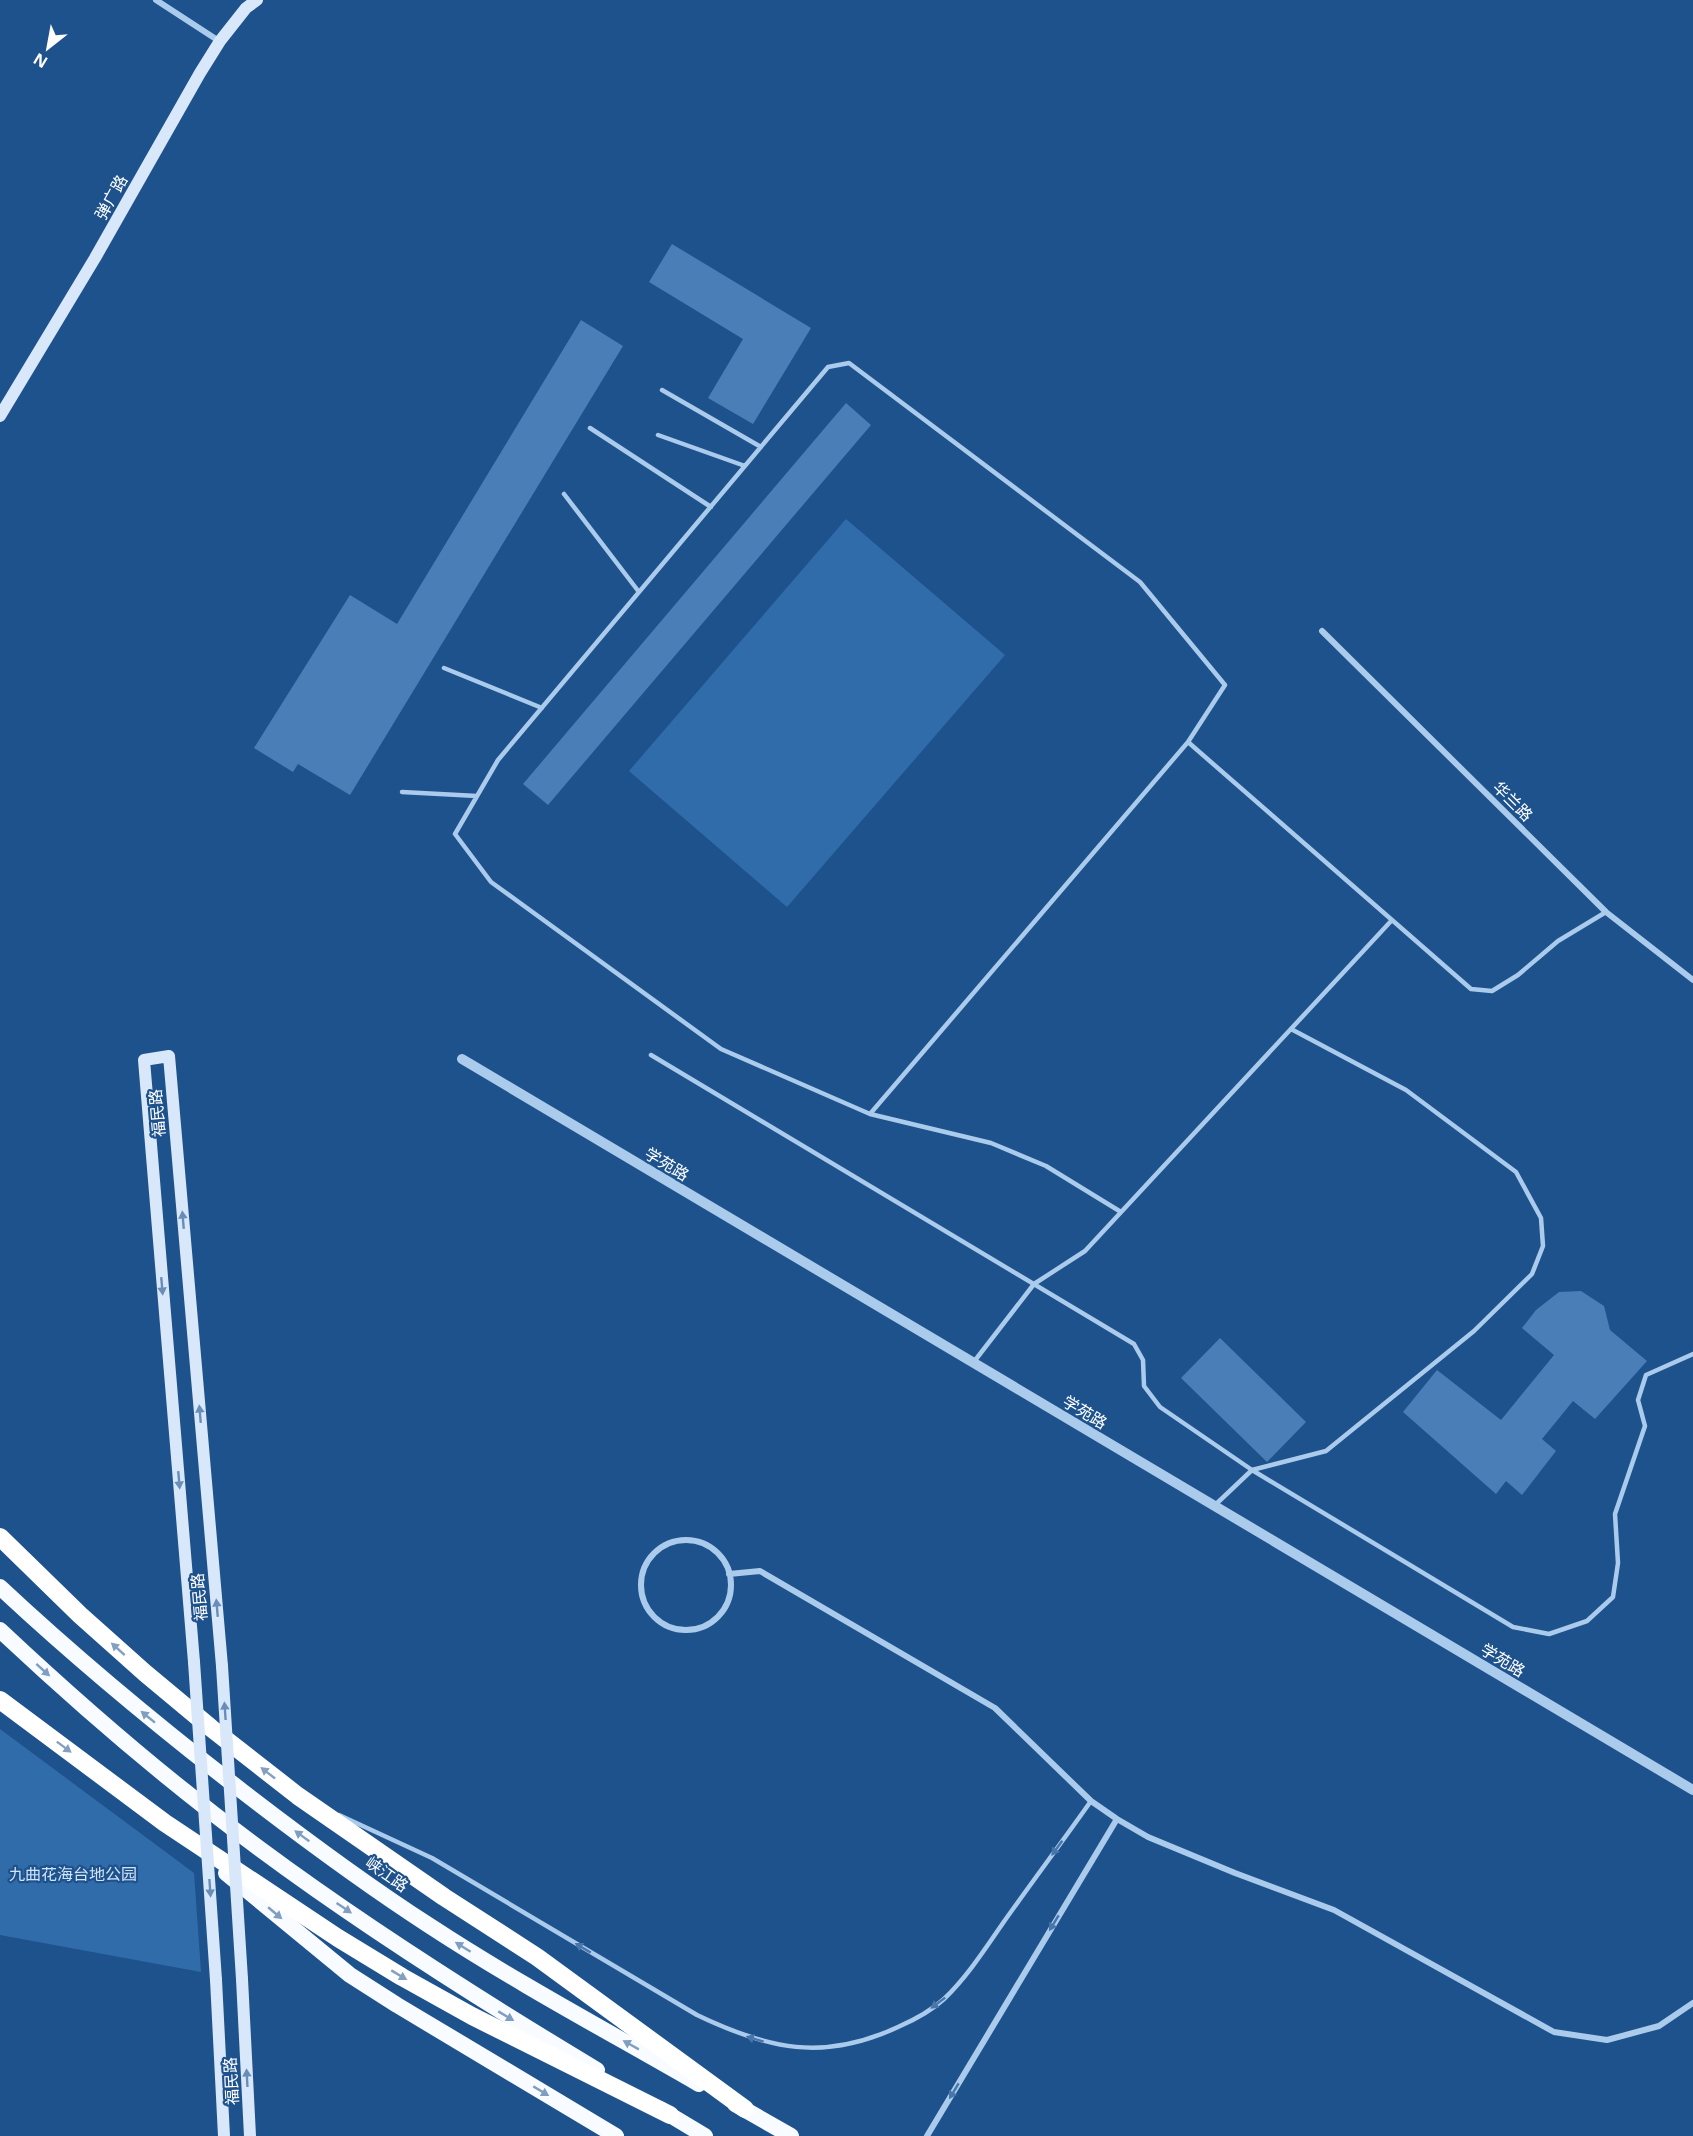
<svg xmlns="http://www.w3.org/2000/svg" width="1693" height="2136" font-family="'Open Sans','Noto Sans SC',sans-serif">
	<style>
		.green { fill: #316caa }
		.building { fill: #4a7eb6 }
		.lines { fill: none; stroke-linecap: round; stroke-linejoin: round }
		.service { stroke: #abcbec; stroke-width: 4.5 }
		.minor { stroke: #abcbec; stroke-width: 6 }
		.tertiary { stroke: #abcbec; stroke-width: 10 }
		.secondary { stroke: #d8e7f9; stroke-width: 12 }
		.trunk { stroke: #f8fbff; stroke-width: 16 }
		.motorway { stroke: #fff; stroke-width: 18 }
		.secondary-bridge { stroke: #d8e7f9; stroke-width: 12 }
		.oneway { fill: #688eb8 }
		.oneway2 { fill: #83a0c0 }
		.oneway3 { fill: #809ec0 }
		.oneway4 { fill: #4876aa }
		.labels { text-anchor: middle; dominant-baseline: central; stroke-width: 4.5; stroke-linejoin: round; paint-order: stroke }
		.street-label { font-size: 16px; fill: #fff; stroke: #1e528d }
		.park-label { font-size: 16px; fill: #d1e4f9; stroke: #1e528d }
	</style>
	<rect width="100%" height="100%" fill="#1e528d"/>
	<path class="green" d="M846 519 1005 655 787 907 629 771Z
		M0 1729 194 1873 201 1972 0 1935Z"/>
	<path class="building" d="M672 244 811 328 753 424 708 398 743 339 649 282Z
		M581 320 623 346 350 795 298 764 293 772 254 748 350 595 397 624Z
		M846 403 871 425 548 805 523 784Z
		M1581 1291 1604 1306 1610 1330 1647 1361 1595 1419 1573 1401 1542 1439 1556 1451 1522 1495 1506 1481 1496 1494 1403 1412 1437 1370 1501 1420 1554 1355 1522 1328 1536 1310 1559 1292Z
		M1220 1338 1306 1422 1267 1462 1181 1378Z"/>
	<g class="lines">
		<path class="service" d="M662 390 761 447
			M590 428 711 507
			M658 435 745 466
			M564 494 639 592
			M444 668 542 708
			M402 792 477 796
			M651 1055 1134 1344 1143 1360 1144 1386 1160 1407 1252 1470 1326 1451 1474 1331 1532 1274 1543 1246 1541 1218 1516 1172 1406 1090 1291 1029
			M870 1114 721 1049 491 882 455 834 498 760 828 367 849 363 1140 582 1225 685 1188 742
			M1121 1212 1046 1166 991 1143 870 1114 1188 742 1392 920
			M973 1363 1034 1284 1085 1251 1392 920 1471 989 1492 991 1518 975 1558 941 1606 912
			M1214 1506 1252 1470 1513 1627 1549 1634 1587 1621 1613 1597 1618 1563 1615 1514 1645 1426 1638 1400 1646 1375 1693 1354
			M339 1815 432 1858 697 2015C768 2049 823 2062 898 2027 914 2020 931 2011 944 1999 967 1977 985 1949 1003 1923 1032 1882 1062 1842 1091 1801"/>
		<path class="minor" d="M156 0 219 41
			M1322 631 1606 912 1693 980
			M641 1585a45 45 0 1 1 90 0a45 45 0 1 1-90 0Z
			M729 1574 760 1571 995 1708 1091 1801 1117 1819 1148 1837 1235 1873 1334 1910 1554 2032 1607 2040 1659 2026 1693 2003
			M927 2136 1117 1819"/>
		<path class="tertiary" d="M462 1059 1693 1790"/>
		<path class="secondary" d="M0 416 95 258 200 73 220 41 246 8 257 0
			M194 1662 144 1060 169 1056 222 1666
			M242 1979 250 2136
			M216 1980 224 2136"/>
		<path class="trunk" d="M0 1587C77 1659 158 1726 242 1791 303 1838 365 1884 430 1926 517 1983 609 2032 699 2084
			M0 1630C83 1708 169 1782 260 1849 368 1929 482 2001 597 2070
			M226 1873 350 1975 397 2005 616 2136
			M735 2104 791 2136
			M660 2109 705 2136"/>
		<path class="motorway" d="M0 1537 80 1615 145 1673 211 1728 298 1796 444 1897 537 1957 745 2109
			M0 1700 165 1823 338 1938 402 1977 472 2016 670 2115"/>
		<path class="secondary-bridge" d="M194 1662 216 1980
			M222 1666 242 1979"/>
	</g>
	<defs><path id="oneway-solid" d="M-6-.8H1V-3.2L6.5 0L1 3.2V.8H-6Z" transform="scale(1.5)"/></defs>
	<g class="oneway">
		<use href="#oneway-solid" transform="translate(183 1220) rotate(-95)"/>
		<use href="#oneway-solid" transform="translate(162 1286) rotate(85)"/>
		<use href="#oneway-solid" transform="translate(200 1414) rotate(-95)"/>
		<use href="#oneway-solid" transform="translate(179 1480) rotate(85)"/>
		<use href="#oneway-solid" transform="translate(217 1608) rotate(-95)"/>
		<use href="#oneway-solid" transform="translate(225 1711) rotate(-94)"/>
		<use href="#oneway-solid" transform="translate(210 1888) rotate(86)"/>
		<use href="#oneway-solid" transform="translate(247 2078) rotate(-93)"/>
	</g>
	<g class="oneway2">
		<use href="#oneway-solid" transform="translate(118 1649) rotate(-138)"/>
		<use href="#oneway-solid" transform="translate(64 1747) rotate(37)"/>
		<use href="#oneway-solid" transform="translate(268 1773) rotate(-142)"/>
		<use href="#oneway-solid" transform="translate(399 1975) rotate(31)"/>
	</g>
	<g class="oneway3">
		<use href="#oneway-solid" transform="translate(43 1670) rotate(42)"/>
		<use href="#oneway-solid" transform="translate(148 1717) rotate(-141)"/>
		<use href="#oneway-solid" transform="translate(302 1836) rotate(-144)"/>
		<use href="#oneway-solid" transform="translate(344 1908) rotate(34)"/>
		<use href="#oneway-solid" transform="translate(275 1913) rotate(40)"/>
		<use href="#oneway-solid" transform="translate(463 1947) rotate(-148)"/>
		<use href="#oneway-solid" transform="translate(506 2016) rotate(31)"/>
		<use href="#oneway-solid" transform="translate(631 2045) rotate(-151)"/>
		<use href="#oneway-solid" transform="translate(541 2091) rotate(31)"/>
	</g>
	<g class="oneway4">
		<use href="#oneway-solid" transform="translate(1057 1848) rotate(126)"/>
		<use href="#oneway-solid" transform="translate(1054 1923) rotate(121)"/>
		<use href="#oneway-solid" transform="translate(583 1948) rotate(-149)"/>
		<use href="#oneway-solid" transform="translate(938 2003) rotate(143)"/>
		<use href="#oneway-solid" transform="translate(755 2039) rotate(-163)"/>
		<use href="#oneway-solid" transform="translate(954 2091) rotate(121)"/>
	</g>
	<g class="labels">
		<g class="street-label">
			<text transform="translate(111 197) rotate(-61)">弹广路</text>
			<text transform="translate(1513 801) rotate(45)">华兰路</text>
			<text transform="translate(157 1113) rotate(-95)">福民路</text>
			<text transform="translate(667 1164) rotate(31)">学苑路</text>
			<text transform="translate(1085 1412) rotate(31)">学苑路</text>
			<text transform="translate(199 1597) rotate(-95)">福民路</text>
			<text transform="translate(1503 1660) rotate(31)">学苑路</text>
			<text transform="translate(387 1874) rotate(35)">峡江路</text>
			<text transform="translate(231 2081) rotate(-93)">福民路</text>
		</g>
		<g class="park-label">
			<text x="73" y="1874">九曲花海台地公园</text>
		</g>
	</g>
	<g transform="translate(48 48) rotate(211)" stroke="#1e528d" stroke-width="4.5" paint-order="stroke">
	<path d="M0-4.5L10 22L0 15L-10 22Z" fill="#ffffff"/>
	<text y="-9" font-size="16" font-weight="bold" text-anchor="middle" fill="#ffffff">N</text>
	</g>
</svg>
